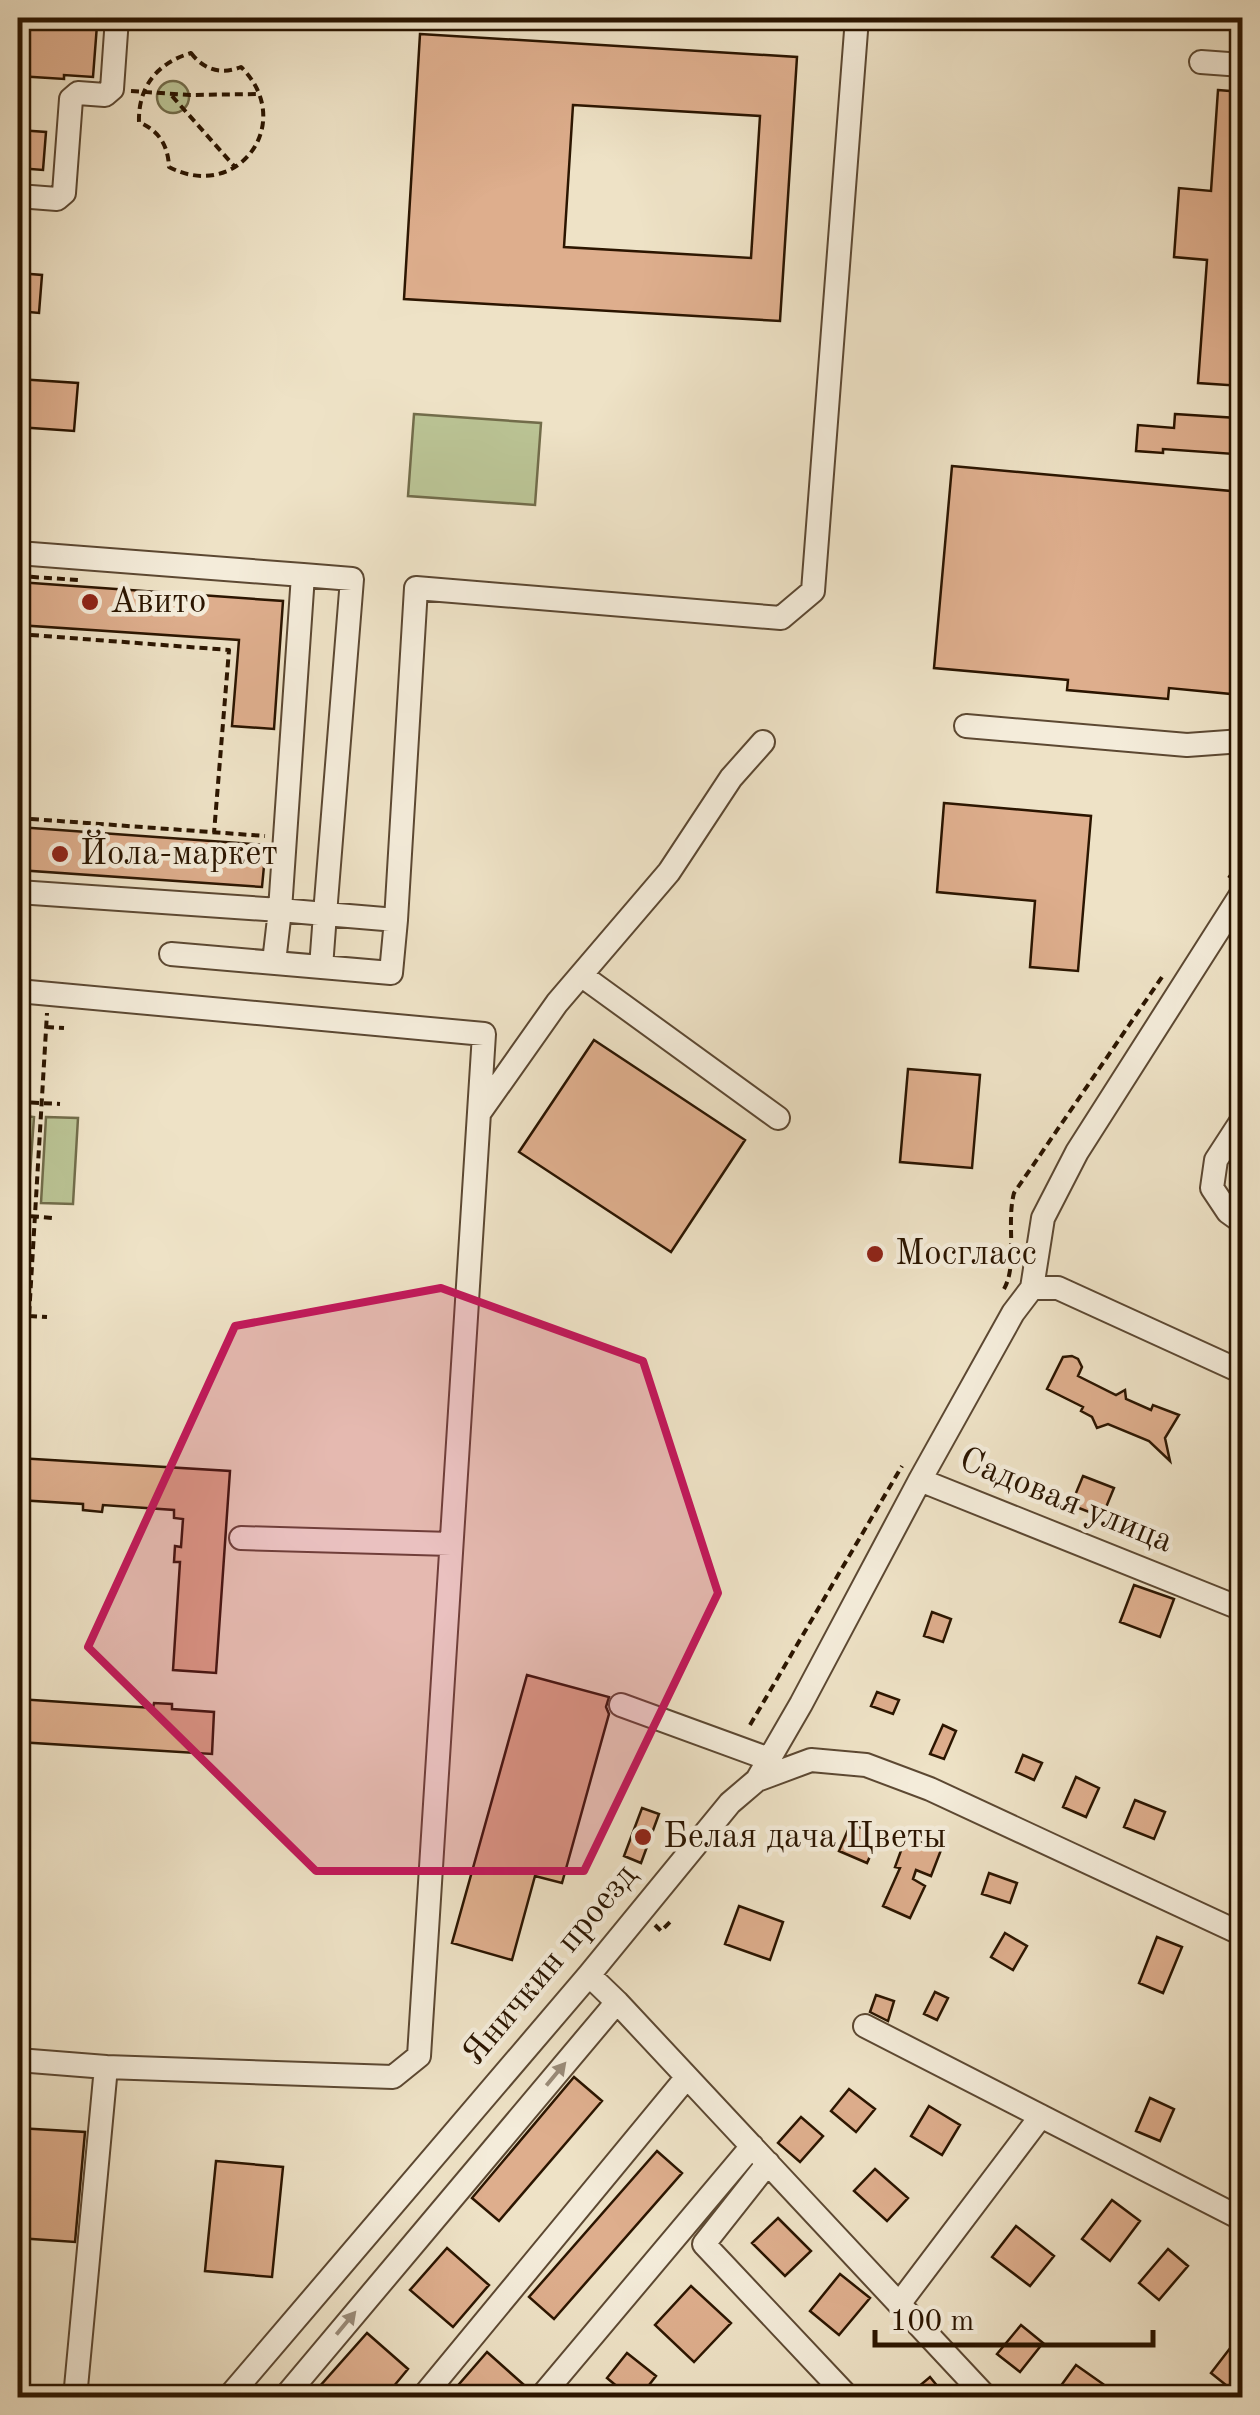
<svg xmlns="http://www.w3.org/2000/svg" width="1260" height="2415" font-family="'Old Standard TT',serif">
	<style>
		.green { fill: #bac394; stroke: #726c4a; stroke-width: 2.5 }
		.building { fill: #deae8d; stroke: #2b1500; stroke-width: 2.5; fill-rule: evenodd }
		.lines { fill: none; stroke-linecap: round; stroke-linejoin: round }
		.minor-casing { stroke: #5c4832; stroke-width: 26 }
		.path { stroke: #2b1500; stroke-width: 4; stroke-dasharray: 8 5; stroke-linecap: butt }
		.minor { stroke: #f4ecda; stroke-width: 22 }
		.oneway { fill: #9a8b78 }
		.marked { fill: #c2185b; fill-opacity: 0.2; stroke: #c2185b; stroke-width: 8; stroke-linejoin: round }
		.poi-dot { fill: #8f2418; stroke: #f4ecda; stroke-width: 4 }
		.labels { text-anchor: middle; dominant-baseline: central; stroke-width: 9; stroke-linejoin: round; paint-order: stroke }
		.poi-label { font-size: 35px; fill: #2b1500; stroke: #f4ecda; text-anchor: start }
		.street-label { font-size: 35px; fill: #2b1500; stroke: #f4ecda }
	</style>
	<rect width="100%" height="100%" fill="#eee2c6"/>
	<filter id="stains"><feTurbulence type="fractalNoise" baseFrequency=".002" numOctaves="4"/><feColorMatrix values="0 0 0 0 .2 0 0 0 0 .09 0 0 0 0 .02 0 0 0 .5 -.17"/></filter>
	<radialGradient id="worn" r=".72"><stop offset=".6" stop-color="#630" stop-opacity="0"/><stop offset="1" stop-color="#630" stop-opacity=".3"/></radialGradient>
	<path class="green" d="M157 97a16 16 0 1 1 32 0a16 16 0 1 1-32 0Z
		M414 414 541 423 535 505 408 496Z
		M18 1115 34 1117 28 1203 18 1202Z
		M46 1117 78 1118 73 1204 41 1203Z"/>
	<path class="building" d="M18 19 97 25 93 77 64 75V79L18 76Z
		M420 34 797 57 780 321 404 299ZM573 105 760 116 751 258 564 247Z
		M1218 90 1242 92V386L1198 383 1207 260 1174 257 1179 188 1211 191Z
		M18 130 46 132 43 170 18 168Z
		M18 273 42 275 39 313 18 311Z
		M18 379 78 383 74 431 18 427Z
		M1175 414 1237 418 1234 454 1163 449V453L1136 451 1138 425 1174 428Z
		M952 466 1242 492V695L1169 688 1168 699 1067 690 1068 680 934 668Z
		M18 582 283 601 274 729 232 726 239 640 18 625Z
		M944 803 1091 816 1078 971 1030 967 1035 901 937 892Z
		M18 827 266 845 262 887 18 870Z
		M594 1040 745 1140 671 1252 519 1152Z
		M908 1069 980 1075 972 1168 900 1162Z
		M1072 1356 1078 1359 1082 1367 1078 1376 1116 1395 1125 1390 1126 1399 1151 1410 1153 1405 1179 1415 1165 1438 1170 1461 1149 1441 1108 1424 1097 1428 1092 1417 1081 1411 1083 1407 1047 1389 1063 1357Z
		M18 1458 230 1471 216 1673 173 1670 180 1562H174L175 1546 181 1547 183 1519 174 1518V1510L103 1505 102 1512 83 1510V1504L18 1500Z
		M1083 1476 1114 1488 1102 1517 1071 1505Z
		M1134 1585 1174 1599 1160 1637 1120 1622Z
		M932 1612 951 1619 943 1642 924 1636Z
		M527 1675 609 1697 606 1707 609 1714 562 1883 535 1876 512 1960 452 1943Z
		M877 1692 899 1700 893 1714 871 1706Z
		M18 1699 153 1708 154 1703 172 1704V1709L214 1712 212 1754 18 1742Z
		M943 1725 956 1731 944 1759 930 1754Z
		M1023 1755 1042 1763 1034 1780 1016 1772Z
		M1076 1777 1099 1788 1086 1817 1063 1807Z
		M1135 1800 1165 1812 1154 1839 1124 1827Z
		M642 1808 659 1814 641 1863 624 1856Z
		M851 1823 879 1836 867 1863 839 1851Z
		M906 1837 941 1850 931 1876 916 1870 913 1879 925 1886 910 1918 883 1906 900 1868 895 1867Z
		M989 1873 1017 1883 1010 1903 982 1894Z
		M739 1906 783 1922 770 1960 725 1944Z
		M1005 1933 1027 1946 1013 1970 991 1957Z
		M1157 1937 1182 1947 1163 1993 1139 1983Z
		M935 1992 948 1998 937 2020 924 2014Z
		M876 1995 894 2001 888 2021 870 2012Z
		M574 2077 602 2101 499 2221 472 2198Z
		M849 2089 875 2109 856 2132 831 2111Z
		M1150 2098 1174 2109 1160 2141 1136 2131Z
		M929 2106 960 2125 942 2155 911 2136Z
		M801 2117 823 2136 800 2162 778 2143Z
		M18 2128 85 2132 75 2242 18 2238Z
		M657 2151 682 2173 554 2319 529 2297Z
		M216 2161 283 2167 272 2277 205 2271Z
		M875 2169 908 2198 887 2221 854 2191Z
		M1112 2200 1140 2221 1110 2261 1082 2239Z
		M778 2218 811 2251 785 2276 752 2243Z
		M1016 2226 1054 2256 1030 2286 992 2257Z
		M447 2248 489 2285 453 2327 410 2290Z
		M1168 2249 1188 2266 1159 2300 1139 2283Z
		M840 2274 870 2298 839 2335 810 2311Z
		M691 2286 731 2323 694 2362 655 2325Z
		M1021 2325 1043 2343 1020 2372 997 2354Z
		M367 2333 408 2369 384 2398H333L320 2386Z
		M1231 2347 1242 2356V2398L1211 2373Z
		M487 2352 524 2385 514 2398H447Z
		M627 2353 656 2376 639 2398H631L607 2378Z
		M1076 2365 1103 2384 1093 2398H1052Z
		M930 2377 947 2398H905Z"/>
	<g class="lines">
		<g class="minor-casing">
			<path id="minor" d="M1201 62 1242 65
				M18 196 57 199 64 193 71 99 78 93 105 95 112 89 117 18
				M18 553 303 575 280 910 18 892
				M966 726 1187 745 1242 741
				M171 954 391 973 396 920
				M274 962 280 910 325 914 352 579 303 575
				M321 967 325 914 396 920 416 588 781 618 813 591 857 18
				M581 975 778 1118
				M18 991 484 1034 419 2056 393 2077 106 2067 75 2398
				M480 1112 557 1003 669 872 731 778 763 742
				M1242 1120 1216 1160 1212 1188 1228 1212 1242 1222
				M1032 1288H1058L1242 1372
				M920 1480 1242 1609
				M241 1538 451 1544
				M621 1705 769 1759
				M757 1780 811 1760 866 1765 930 1789 1242 1934
				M589 1975 617 2002 987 2398
				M865 2026 1242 2219
				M18 2060 106 2067
				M768 2163 704 2244 849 2398
				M899 2304 1041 2116
				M228 2398 589 1975 730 1803 757 1780 801 1704 920 1480 1013 1313 1032 1288 1043 1218 1077 1152 1242 893
				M284 2398 617 2002
				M422 2398 687 2077
				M540 2398 752 2146"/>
		</g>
		<path class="path" d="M191 53C204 70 221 75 241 67 297 122 238 203 169 167 168 145 159 131 139 122 138 87 157 63 191 53Z
			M131 91 190 95 260 94
			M172 96 235 167
			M18 576 78 580
			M18 634 229 650 214 833
			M18 818 265 836
			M1229 878 1242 858
			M46 1027 64 1028
			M18 1102 60 1104
			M18 1215 52 1218
			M1004 1289C1018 1264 1006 1223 1014 1193L1162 977
			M18 1315 29 1316 47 1013
			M29 1316 47 1317
			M750 1725 902 1466
			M655 1925 661 1931 672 1920"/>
		<use href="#minor" class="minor"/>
	</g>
	<defs><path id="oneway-solid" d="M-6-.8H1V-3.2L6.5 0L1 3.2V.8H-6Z" transform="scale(2.5)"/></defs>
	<g class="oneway">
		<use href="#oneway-solid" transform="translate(556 2074) rotate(-50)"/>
		<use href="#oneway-solid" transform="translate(346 2323) rotate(-50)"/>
	</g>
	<path class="marked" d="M441 1288 643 1361 718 1593 584 1871H316L88 1647 235 1326Z"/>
	<g class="poi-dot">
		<circle cx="90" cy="602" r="10"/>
		<circle cx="60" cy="854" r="10"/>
		<circle cx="875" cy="1254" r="10"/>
		<circle cx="643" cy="1837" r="10"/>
	</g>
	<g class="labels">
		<g class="poi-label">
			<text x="110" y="602">Авито</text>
			<text x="80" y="854">Йола-маркет</text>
			<text x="895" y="1254">Мосгласс</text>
			<text x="663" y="1837">Белая дача Цветы</text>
		</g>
		<g class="street-label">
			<text transform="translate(1066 1501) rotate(22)">Садовая улица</text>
			<text transform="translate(550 1965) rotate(-50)">Яничкин проезд</text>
		</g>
	</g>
	<rect width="1260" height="2415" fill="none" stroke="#eee2c6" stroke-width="60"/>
	<rect x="20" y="20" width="1220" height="2375" fill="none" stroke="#2b1500" stroke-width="5"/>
	<rect x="30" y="30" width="1200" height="2355" fill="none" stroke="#2b1500" stroke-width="2.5"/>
	<path d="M875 2330v15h278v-15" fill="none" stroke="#2b1500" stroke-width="5"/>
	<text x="890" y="2330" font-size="30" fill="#2b1500" stroke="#f4ecda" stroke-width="8" paint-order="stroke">100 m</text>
	<rect width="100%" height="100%" filter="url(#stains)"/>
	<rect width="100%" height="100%" fill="url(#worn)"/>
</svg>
